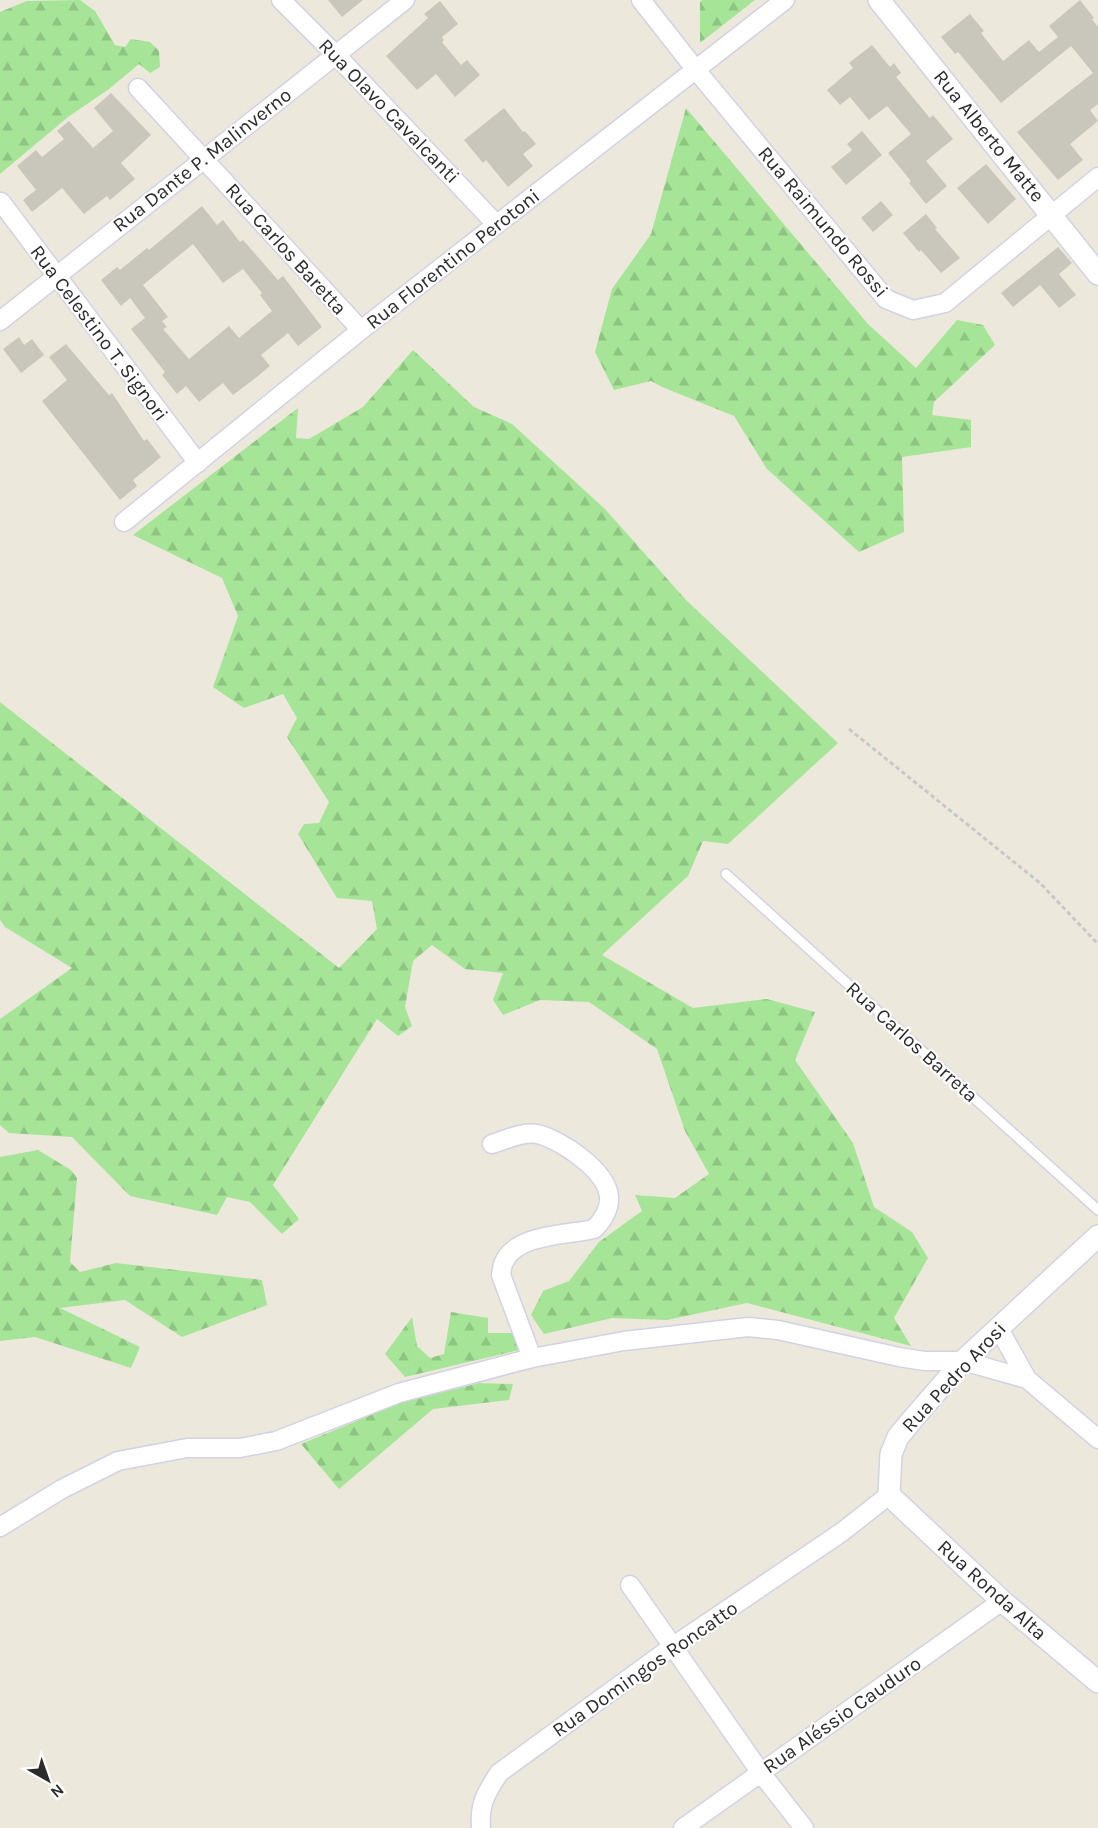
<svg xmlns="http://www.w3.org/2000/svg" width="1098" height="1828" font-family="Karla,sans-serif">
	<style>
		.forest { fill: url(#forest-firs) }
		.building { fill: #c9c6bb; fill-rule: evenodd }
		.lines { fill: none; stroke-linecap: round; stroke-linejoin: round }
		.service-casing { stroke: #d2d2e4; stroke-width: 12 }
		.minor-casing { stroke: #d2d2e4; stroke-width: 21 }
		.tertiary-casing { stroke: #d2d2e4; stroke-width: 24 }
		.path { stroke: #c8c8c8; stroke-width: 3; stroke-dasharray: 4.5 3; stroke-linecap: butt }
		.service { stroke: #fff; stroke-width: 9 }
		.minor { stroke: #fff; stroke-width: 18 }
		.tertiary { stroke: #fff; stroke-width: 21 }
		.labels { text-anchor: middle; dominant-baseline: central; stroke-width: 4.5; stroke-linejoin: round; paint-order: stroke }
		.street-label { font-size: 20px; fill: #2b2b2b; stroke: #fff }
	</style>
	<defs>
		<pattern id="forest-firs" width="22" height="20" patternUnits="userSpaceOnUse" patternTransform="scale(1.5)"><rect width="22" height="20" fill="#a6e597"/><path d="M5 1l3.5 6h-7zM16 11l3.5 6h-7z" fill="#8fc582"/></pattern>
	</defs>
	<rect width="100%" height="100%" fill="#ede8dc"/>
	<path class="forest" d="M80 0 95 11 115 45 125 47 131 39 150 42 159 51 160 67 150 73 139 64 109 89 68 117 0 174V12L27 1Z
		M702 0H755L700 43V2Z
		M686 108 868 324 916 368 957 320 983 325 995 345 934 402 932 415 971 420V447L902 457 904 532 859 552 767 469 734 416 662 387 651 381 614 390 595 352 612 289 651 234Z
		M413 350 474 407 512 424 605 509 686 600 838 743 728 844 703 841 688 876 602 955 693 1008 767 999 815 1012 795 1060 853 1143 874 1207 912 1232 928 1258 894 1318 911 1346 747 1303 667 1320 612 1318 544 1334 531 1315 543 1291 569 1281 599 1242 642 1211 635 1195 675 1198 709 1174 685 1131 657 1049 589 1002 540 1000 503 1015 493 1000 503 973 465 969 432 945 413 961 405 1007 412 1026 398 1036 377 1019 273 1185 299 1219 282 1234 250 1202 227 1197 217 1215 130 1196 72 1137 9 1133 0 1125V1019L72 968 5 927 0 920V702L339 968 377 929 372 901 337 898 298 834 304 824 319 823 329 802 287 737 297 718 283 694 244 708 213 687 238 616 222 578 133 535 298 408 296 438 309 439 363 407Z
		M38 1150 71 1170 77 1178 70 1262 80 1272 116 1263 262 1280 267 1305 182 1337 125 1300 60 1308 140 1347 131 1368 35 1337 0 1341V1157Z
		M451 1312 488 1318V1333H516L519 1350 405 1377 385 1354 412 1317 417 1346 430 1358 444 1354Z
		M479 1383 513 1384 509 1400 433 1409 339 1489 301 1444 400 1403Z"/>
	<path class="building" d="M328 0H363L342 17Z
		M1080 0 1094 18 1092 19 1098 27V104L1090 110 1098 121 1070 144 1083 160 1058 180 1017 132 1093 73 1071 46 1001 103 958 52 955 54 941 37 970 14 984 31 981 33 1003 61 1029 40 1039 52 1058 37 1049 26Z
		M440 1 458 24 442 37 444 40 442 42 461 65 467 60 480 75 455 97 436 74 417 90 386 56 428 18 424 14Z
		M872 45 890 67 894 63 901 73 896 77 930 118 933 115 953 139 926 161 947 186 926 204 909 183 911 181 888 153 911 134 887 106 869 120 850 97 840 105 827 90 853 68 849 63Z
		M111 93 151 135 121 163 135 179 110 200 107 196 84 214 62 188 32 212 23 200 36 190 17 166 36 150 42 157 64 139 57 131 69 121 93 148 113 131 94 108Z
		M504 108 523 132 525 131 536 144 523 154 533 166 508 187 486 160 483 163 464 140Z
		M862 131 882 155 846 185 831 167 852 150 847 144Z
		M986 164 1016 199 988 224 957 188Z
		M881 201 893 215 873 232 861 218Z
		M202 206 217 225 223 220 240 242 243 240 278 280 283 276 322 327 298 346 288 333 261 355 270 366 253 380 233 395 223 383 199 402 186 386 177 394 162 375 165 372 131 329 145 318 130 298 121 306 101 280 117 267 120 270 147 248 149 250ZM193 244 223 283 243 269 262 293 260 295 272 311 239 338 229 326 189 359 163 329 167 327 162 321 168 317 143 285Z
		M926 214 937 228 935 229 960 258 941 273 921 250 919 252 903 233Z
		M1058 247 1072 263 1059 274 1076 295 1059 308 1040 285 1013 307 1001 293Z
		M19 337 24 345 32 339 44 355 21 373 3 349Z
		M66 344 109 395 112 393 144 441 147 439 161 457 133 480 137 486 120 500 42 401 67 380 49 357Z"/>
	<g class="lines">
		<g class="service-casing">
			<path id="service" d="M726 874 1098 1210"/>
		</g>
		<g class="minor-casing">
			<path id="minor" d="M281 0 336 55 496 224
				M641 0 696 70 886 299 913 310 945 303 1098 177
				M138 88 361 330
				M1 202 198 463
				M0 321 405 0
				M124 522 361 330 785 0
				M492 1144C505 1140 523 1131 537 1134 560 1139 606 1170 609 1196 610 1209 603 1220 594 1229 568 1235 516 1234 504 1262 502 1265 502 1271 501 1275L532 1358
				M998 1327 1027 1379 1098 1439
				M0 1527 62 1489 118 1461 187 1448H240L276 1441 399 1393 532 1358 624 1341 748 1327 778 1330 899 1357 924 1361H963L1027 1379
				M630 1585 761 1773 804 1828
				M481 1828C479 1804 486 1793 499 1773L672 1647 842 1532 889 1495
				M683 1828 1002 1601"/>
		</g>
		<g class="tertiary-casing">
			<path id="tertiary" d="M879 0 1098 274
				M1098 1236 963 1361 912 1420 898 1437 891 1454 889 1495 1002 1601 1098 1682"/>
		</g>
		<path class="path" d="M849 729 1040 883 1098 944"/>
		<use href="#service" class="service"/>
		<use href="#minor" class="minor"/>
		<use href="#tertiary" class="tertiary"/>
	</g>
	<g class="labels">
		<g class="street-label">
			<text transform="translate(389 111) rotate(46)">Rua Olavo Cavalcanti</text>
			<text transform="translate(989 136) rotate(51)">Rua Alberto Matte</text>
			<text transform="translate(202 160) rotate(-38)">Rua Dante P. Malinverno</text>
			<text transform="translate(823 222) rotate(50)">Rua Raimundo Rossi</text>
			<text transform="translate(286 249) rotate(48)">Rua Carlos Baretta</text>
			<text transform="translate(453 259) rotate(-38)">Rua Florentino Perotoni</text>
			<text transform="translate(99 333) rotate(53)">Rua Celestino T. Signori</text>
			<text transform="translate(912 1042) rotate(42)">Rua Carlos Barreta</text>
			<text transform="translate(954 1377) rotate(-47)">Rua Pedro Arosi</text>
			<text transform="translate(992 1590) rotate(42)">Rua Ronda Alta</text>
			<text transform="translate(645 1669) rotate(-35)">Rua Domingos Roncatto</text>
			<text transform="translate(842 1715) rotate(-35)">Rua Aléssio Cauduro</text>
		</g>
	</g>
	<g transform="translate(48 1780) rotate(140)" stroke="#ffffff" stroke-width="4.5" paint-order="stroke">
	<path d="M0-4.5L10 22L0 15L-10 22Z" fill="#2b2b2b"/>
	<text y="-9" font-size="16" font-weight="bold" text-anchor="middle" fill="#2b2b2b">N</text>
	</g>
</svg>
